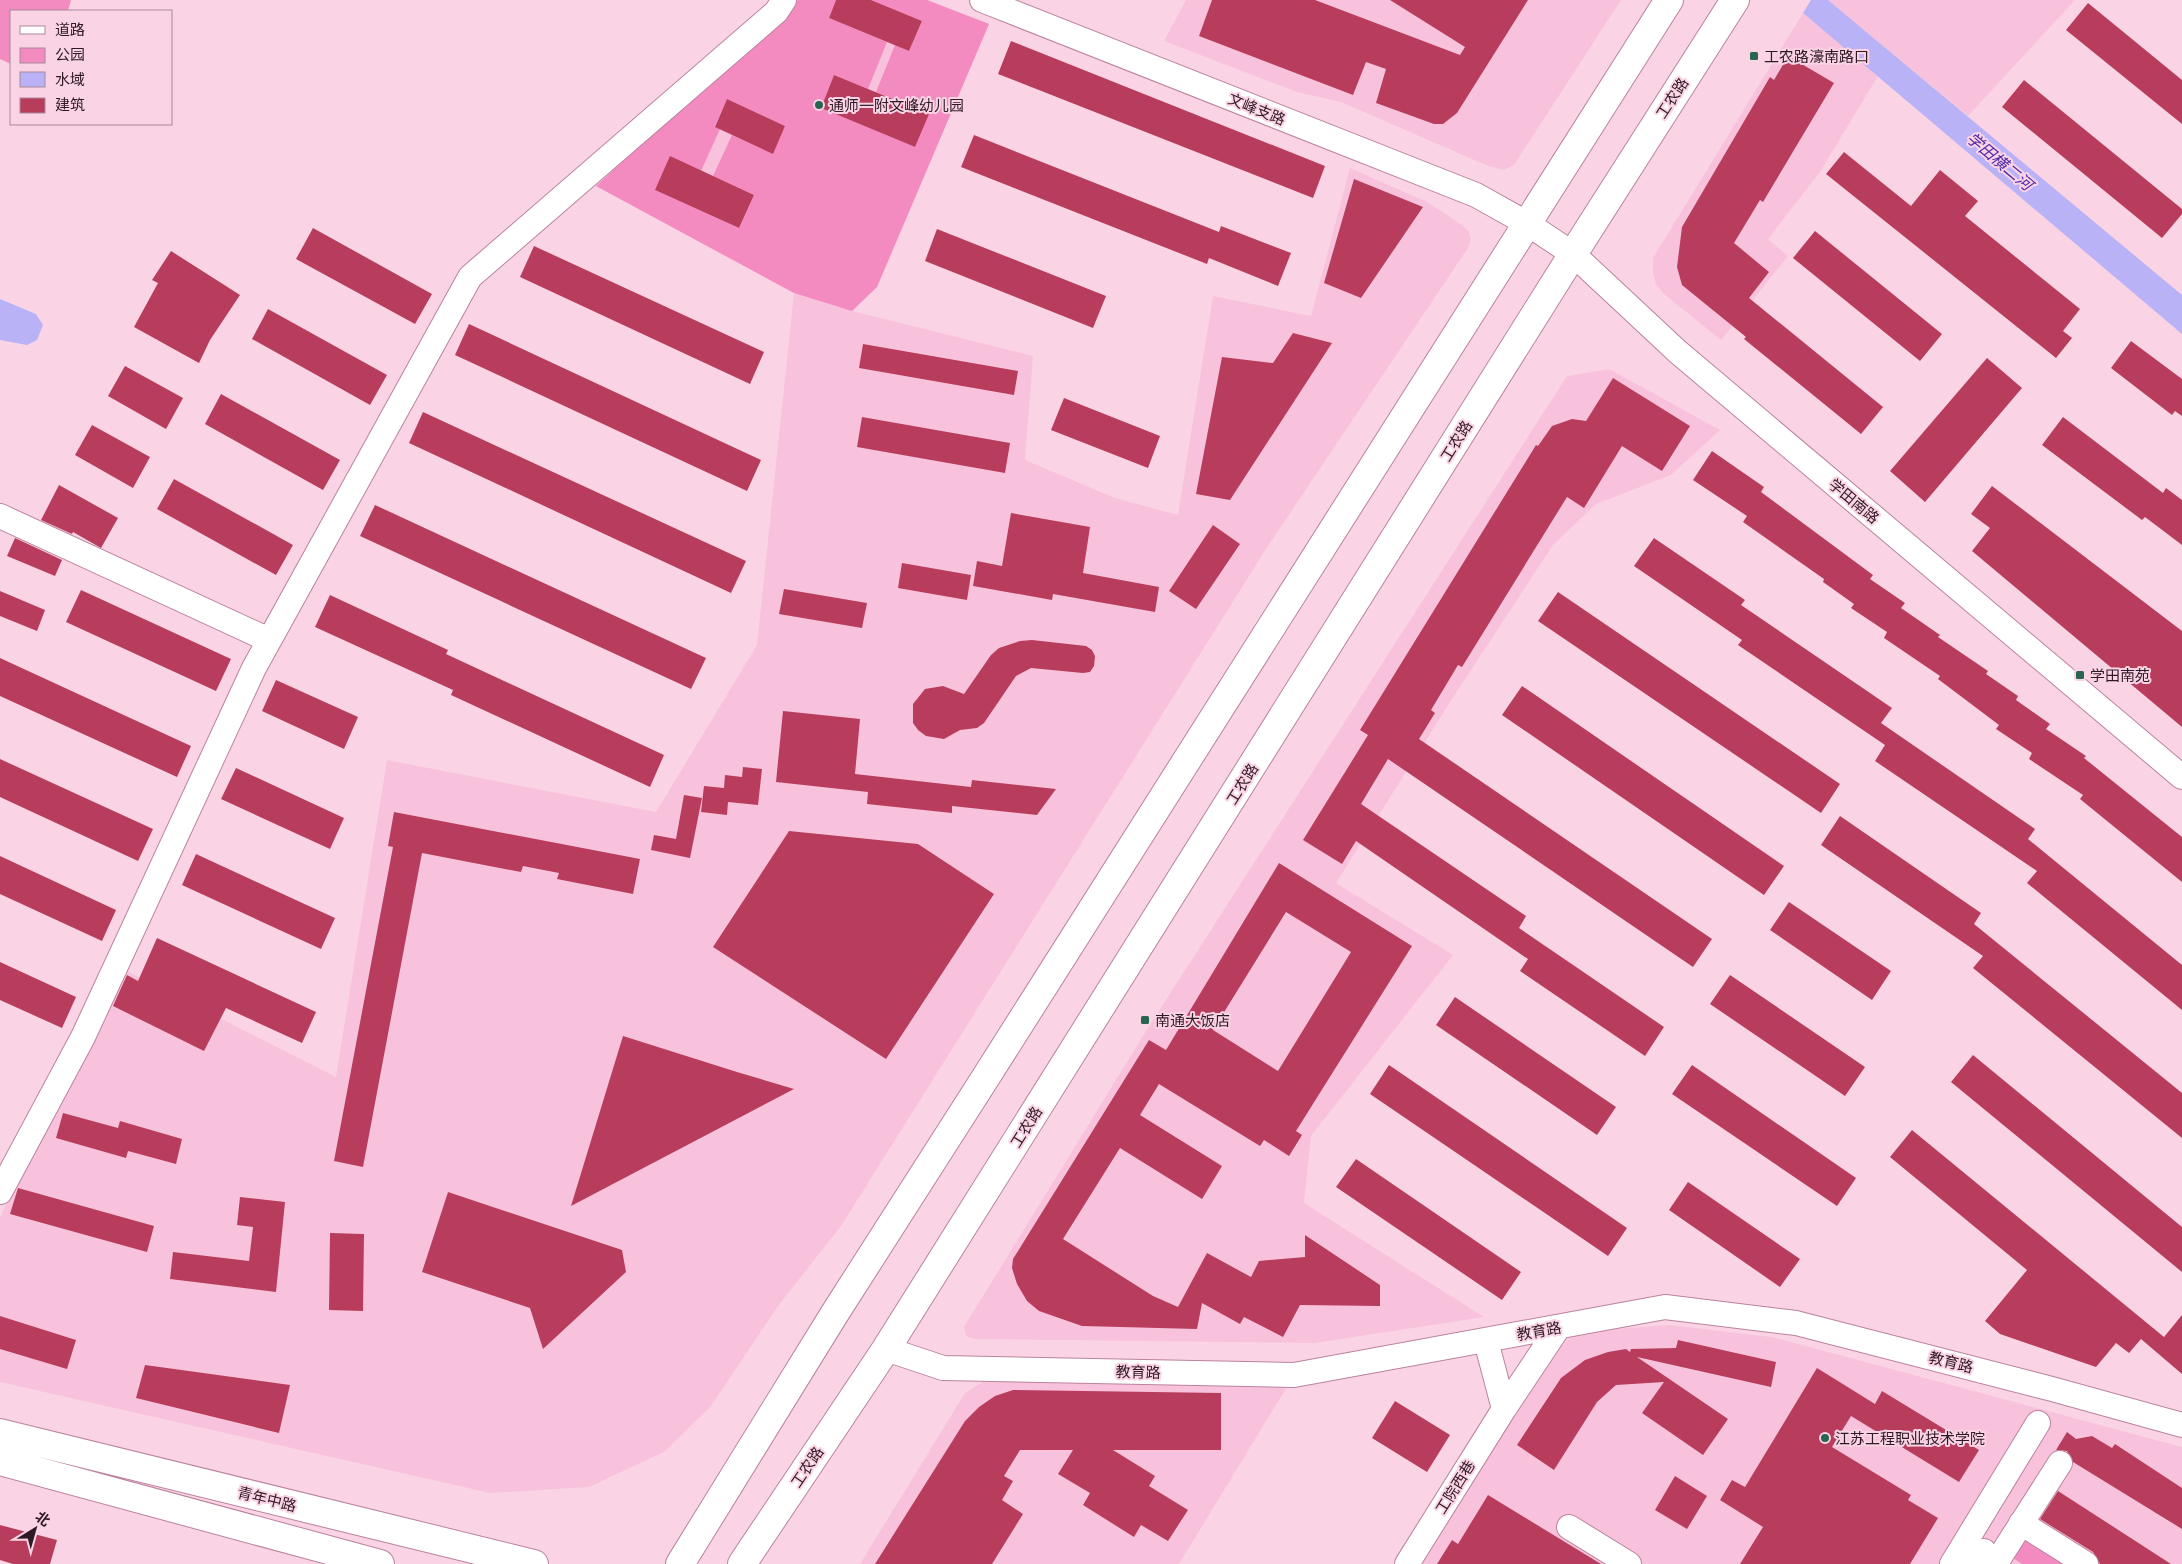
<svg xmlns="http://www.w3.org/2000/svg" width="2182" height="1564" font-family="'Archivo Narrow','Noto Sans SC',sans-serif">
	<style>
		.built { fill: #f9c2dc }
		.green { fill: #f38bc1; fill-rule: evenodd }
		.water { fill: #b9b2f6 }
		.building { fill: #b83d5d; fill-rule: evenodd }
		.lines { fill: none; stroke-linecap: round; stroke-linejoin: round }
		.minor-casing { stroke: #bb829e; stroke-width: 26 }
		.major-casing { stroke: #bb829e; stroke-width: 30 }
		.minor { stroke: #fff; stroke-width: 24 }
		.major { stroke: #fff; stroke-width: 28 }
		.poi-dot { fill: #276551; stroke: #fad4e5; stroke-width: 2 }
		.labels { text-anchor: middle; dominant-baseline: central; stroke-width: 4; stroke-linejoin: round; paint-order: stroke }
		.poi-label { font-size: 15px; fill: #2f1924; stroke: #fad4e5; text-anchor: start }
		.street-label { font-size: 15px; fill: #2f1924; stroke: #fad4e5 }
		.water-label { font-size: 16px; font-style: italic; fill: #4e29a9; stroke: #fad4e5 }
	</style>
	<rect width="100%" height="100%" fill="#fad4e5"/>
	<path class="built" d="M798 0H927L989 24 877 287 852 311 1033 356 1025 460 1115 498 1178 515 1213 296 1311 316 1350 168 1427 202 1461 224 1469 232 1471 239 1468 248 1266 549 841 1226 778 1306 711 1406 664 1452 589 1487 490 1493 0 1382V1218L9 1196 121 968 336 1077 387 760 656 812 757 645 794 293 596 186Z
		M1186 0H1621L1514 165 1504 170 1488 166 1341 102 1297 92 1164 41Z
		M1828 0H2075L1968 116Z
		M1803 13 1878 76 1820 172 1768 239 1788 256 1721 340 1664 294 1656 284 1653 274V258Z
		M1609 369 1720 430 1671 475 1596 504 1553 545 1452 699 1336 883 1453 955 1311 1136 1304 1203 1484 1317 1315 1343 974 1339 966 1336 964 1327 1146 1031 1567 376Z
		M1669 1325 1772 1337 2182 1447V1564H1419L1551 1356 1576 1332Z
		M989 1378 1287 1387 1179 1564H860L965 1393Z"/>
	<path class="green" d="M0 0H71L68 11H11V64L0 59Z
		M798 0H836L829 18 887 42 868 89 834 75 821 108 915 147 928 114 876 92 895 45 909 51 922 21 871 0H927L989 24 877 287 852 311 794 293 596 186ZM727 99 785 126 772 153 732 135 713 176 754 195 739 228 655 190 701 171 720 129 715 126Z
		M2024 1534 2071 1564H2022L2010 1556Z"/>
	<path class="water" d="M1811 0H1828L2182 295V334L1803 13Z
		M0 299 36 314 43 325 37 340 27 345 0 340Z"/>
	<path class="building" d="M836 0H871L922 21 909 51 829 18Z
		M1212 0H1315L1460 55 1465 47 1390 0H1528L1457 113 1443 124H1434L1376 103 1386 69 1366 62 1353 95 1199 36Z
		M2088 3 2182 80V124L2066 30Z
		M1011 41 1325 166 1313 198 998 74Z
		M1788 56 1834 83 1763 202 1760 200 1734 243 1769 272 1749 298 1883 407 1861 434 1744 339 1746 337 1682 285 1677 267 1682 227 1770 77 1774 80Z
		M834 75 929 114 915 147 821 108Z
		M2024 80 2182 209V214L2162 238 2002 107Z
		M727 99 785 126 773 154 715 127Z
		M974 135 1219 232 1221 226 1291 253 1278 286 1209 258 1207 264 961 167Z
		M1844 152 1911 206 1940 170 1978 201 1965 216 2080 309 2063 331 2072 338 2056 358 1826 174Z
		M670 156 754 195 739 228 655 190Z
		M1354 179 1423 207 1361 298 1324 283Z
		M313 228 432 294 415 324 296 259Z
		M937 229 1106 296 1093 328 925 261Z
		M1815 231 1942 334 1920 361 1793 258Z
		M534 246 764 352 750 384 520 277Z
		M171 251 240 295 210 340 199 363 134 327 158 283 152 280Z
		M268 309 387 375 370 405 252 339Z
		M469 324 761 460 747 491 455 355Z
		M1293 333 1332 343 1230 500 1196 494 1222 357 1273 363Z
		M2131 341 2182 379V416L2175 411 2172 415 2111 368Z
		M863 344 1018 371 1014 395 859 368Z
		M1987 358 2022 388 1925 502 1890 471Z
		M125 366 183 398 166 429 108 396Z
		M1613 378 1690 426 1662 471 1622 446 1584 508 1567 497 1462 667 1458 665 1431 710 1435 713 1419 739 1712 939 1693 967 1388 759 1361 804 1526 916 1519 928 1664 1027 1645 1056 1520 971 1528 959 1356 841 1342 864 1303 840 1368 735 1360 730 1536 445 1538 446 1552 426 1572 419 1586 421Z
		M221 394 340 460 323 490 205 424Z
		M1064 398 1160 436 1148 468 1051 430Z
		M423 412 746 561 731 593 409 443Z
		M862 417 1010 443 1005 473 857 447Z
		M2063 417 2163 493 2166 488 2182 500V545L2145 517 2142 520 2042 445Z
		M92 425 150 457 133 488 75 455Z
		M1712 451 1764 487 1761 492 1873 575 1870 579 1905 603 1901 608 1940 635 1938 637 1988 671 1986 674 2018 696 2016 700 2050 724 2046 729 2086 756 2084 758 2182 837V882L2080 799 2083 795 2029 759 2032 753 1996 729 1999 725 1938 679 1940 676 1884 638 1887 632 1851 608 1854 604 1823 582 1824 579 1743 522 1747 516 1693 480Z
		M174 479 293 545 276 575 157 509Z
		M59 485 118 518 101 548 73 532 72 534 41 520Z
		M1992 486 2182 631V727L1972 551 1990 528 1971 514Z
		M375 505 706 658 691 689 360 536Z
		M1011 513 1090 527 1083 573 1159 587 1155 612 1053 594 1052 600 973 586 977 561 1002 566Z
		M1213 525 1240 544 1196 609 1169 591Z
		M15 538 62 560 55 576 7 556Z
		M1654 538 1745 600 1741 605 1892 708 1881 723 2035 829 2028 839 2182 965V1010L2027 883 2037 871 1875 761 1885 745 1738 645 1742 640 1634 566Z
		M902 563 971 575 967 600 898 588Z
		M784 589 867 603 862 628 779 614Z
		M81 590 231 659 216 691 66 622Z
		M0 591 45 610 37 631 0 616Z
		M1558 592 1840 784 1821 813 1538 621Z
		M330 595 448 650 446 654 664 755 650 787 451 695 453 690 315 627Z
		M1032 640 1086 646 1092 650 1095 656 1094 666 1090 672 1083 673 1031 668 1016 676 984 723 977 728 960 730 944 739 926 736 918 730 913 723V704L925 689 943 686 964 694 991 655 999 648 1020 641Z
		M0 658 191 746 177 777 0 696Z
		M276 680 358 717 344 749 262 711Z
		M1522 686 1784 866 1764 895 1502 715Z
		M783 711 860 719 855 774 971 787 972 780 1056 789 1037 815 952 806V813L867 804 868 792 776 782Z
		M0 759 153 829 138 861 0 797Z
		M743 767 762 769 758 805 728 802 727 815 701 812 704 786 724 788 725 775 742 777Z
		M236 768 344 818 330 849 221 799Z
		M684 795 702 798 690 858 651 850 654 835 676 839Z
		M394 812 640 859 633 894 557 879 559 873 523 866 521 872 422 853 363 1167 334 1161 393 847 388 846Z
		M1840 816 1981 913 1974 924 2182 1093V1138L1973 968 1983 956 1821 845Z
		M789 831 918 844 994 894 886 1059 713 947Z
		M196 854 335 918 321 949 182 885Z
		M0 856 116 910 102 941 0 894Z
		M1279 863 1412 946 1296 1131 1302 1135 1289 1156 1264 1140 1260 1146 1159 1084 1140 1115 1222 1166 1202 1199 1120 1148 1063 1239 1153 1296 1178 1307 1207 1253 1251 1277 1259 1261 1305 1257V1235L1380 1285V1306L1300 1305 1283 1337 1244 1317 1240 1324 1202 1303 1197 1329 1082 1326 1039 1311 1027 1301 1017 1284 1012 1268 1013 1259 1149 1040 1166 1050ZM1286 912 1351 952 1278 1071 1213 1030Z
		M1789 902 1891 971 1872 1000 1770 930Z
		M157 938 316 1012 302 1043 226 1008 204 1051 113 1006 127 975 138 981Z
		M0 962 76 997 62 1028 0 1000Z
		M1730 975 1865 1067 1845 1096 1710 1004Z
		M1455 997 1616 1107 1597 1135 1436 1025Z
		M623 1036 737 1072 794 1089 571 1206Z
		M1973 1055 2182 1227V1272L1951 1082Z
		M1389 1065 1627 1228 1608 1256 1370 1094Z
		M1692 1065 1856 1178 1837 1206 1672 1094Z
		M63 1113 118 1128 120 1121 182 1139 176 1164 128 1151 126 1158 56 1138Z
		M1912 1130 2164 1337 2182 1315V1374L2141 1339 2129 1353 2116 1343 2096 1367 2000 1334 1985 1321 2027 1270 1890 1157Z
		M1356 1159 1521 1272 1502 1300 1336 1187Z
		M1688 1182 1800 1259 1780 1287 1669 1210Z
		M18 1188 154 1226 147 1252 10 1214Z
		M448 1192 622 1250 626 1272 543 1349 530 1308 422 1272Z
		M240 1197 285 1202 276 1292 170 1279 173 1252 249 1261 253 1227 237 1225Z
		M330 1233 364 1234 363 1311 329 1310Z
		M0 1316 76 1340 67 1369 0 1349Z
		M1678 1340 1776 1362 1771 1387 1637 1357 1728 1419 1703 1455 1642 1413 1664 1382 1616 1385 1597 1402 1554 1470 1517 1445 1561 1378 1585 1360 1608 1352 1626 1349 1630 1352 1631 1349 1676 1348Z
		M145 1365 290 1385 279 1433 136 1398Z
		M1817 1368 1875 1404 1882 1391 1979 1450 1959 1482 1851 1416 1832 1447 1911 1495 1908 1500 1938 1518 1910 1564H1740L1763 1527 1720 1500 1732 1480 1745 1487Z
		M1013 1390 1221 1393V1450H1113L1155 1476 1149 1486 1188 1510 1168 1541 1141 1525 1134 1537 1083 1505 1090 1493 1058 1474 1073 1450H1020L1004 1476 1013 1481 1002 1500 1023 1514 992 1564H875L965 1421 979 1407 995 1396Z
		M1395 1401 1450 1435 1427 1472 1372 1438Z
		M2067 1432 2076 1439 2092 1436 2112 1448 2115 1444 2182 1488V1529L2073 1462 2067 1451 2056 1450Z
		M1675 1476 1707 1496 1687 1529 1655 1510Z
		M2058 1491 2171 1564H2100L2093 1552 2040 1519Z
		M1488 1495 1601 1564H1437L1452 1540 1458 1544Z
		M0 1525 57 1540 50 1564H13L0 1560Z"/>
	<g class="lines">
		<g class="minor-casing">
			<path id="minor" d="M982 0 1476 195 1528 224 1573 254 1678 352 2182 777
				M0 516 269 640
				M0 1192 83 1037 254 668 470 277 776 12 784 0
				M1486 1341 1504 1409
				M886 1349 943 1368 1294 1375 1665 1307 1796 1323 2052 1389 2182 1425
				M2021 1523 2086 1564
				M1569 1527 1629 1564
				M1998 1560 2060 1463
				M1407 1564 1504 1409 1558 1328
				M1952 1564 2038 1423
				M1976 1564 1984 1551"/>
		</g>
		<g class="major-casing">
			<path id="major" d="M0 1433 534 1564
				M0 1461 380 1564
				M680 1564 835 1313 984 1080 1669 0
				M742 1564 886 1349 1573 254 1735 0"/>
		</g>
		<use href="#minor" class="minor"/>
		<use href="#major" class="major"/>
	</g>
	<g class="poi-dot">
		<rect x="1749" y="51" width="10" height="10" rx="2.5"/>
		<circle cx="819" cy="105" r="5"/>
		<rect x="2075" y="670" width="10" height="10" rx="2.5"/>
		<rect x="1140" y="1015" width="10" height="10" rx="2.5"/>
		<circle cx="1825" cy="1438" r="5"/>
	</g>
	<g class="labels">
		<g class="poi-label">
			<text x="1764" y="56">工农路濠南路口</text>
			<text x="829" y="105">通师一附文峰幼儿园</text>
			<text x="2090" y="675">学田南苑</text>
			<text x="1155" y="1020">南通大饭店</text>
			<text x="1835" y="1438">江苏工程职业技术学院</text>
		</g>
		<g class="street-label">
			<text transform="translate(1672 98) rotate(-57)">工农路</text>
			<text transform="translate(1257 109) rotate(22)">文峰支路</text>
			<text transform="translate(1456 441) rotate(-58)">工农路</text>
			<text transform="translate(1854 501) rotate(40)">学田南路</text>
			<text transform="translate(1242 784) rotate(-58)">工农路</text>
			<text transform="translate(1026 1127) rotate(-58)">工农路</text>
			<text transform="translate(1539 1331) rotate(-10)">教育路</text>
			<text transform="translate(1951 1362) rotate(14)">教育路</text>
			<text transform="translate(1138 1372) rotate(1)">教育路</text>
			<text transform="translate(807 1467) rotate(-56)">工农路</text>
			<text transform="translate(1455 1487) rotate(-58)">工院西巷</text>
			<text transform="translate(267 1499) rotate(14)">青年中路</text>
		</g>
		<g class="water-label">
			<text transform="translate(2000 161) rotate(40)">学田横二河</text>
		</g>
	</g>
	<rect x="10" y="10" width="162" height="115" fill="#fad4e5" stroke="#a98998"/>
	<rect x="20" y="26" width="25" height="8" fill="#ffffff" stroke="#a98998"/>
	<text x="55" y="35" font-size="15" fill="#2f1924">道路</text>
	<rect x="20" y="48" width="25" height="15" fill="#f38bc1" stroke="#a98998"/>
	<text x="55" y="60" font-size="15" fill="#2f1924">公园</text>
	<rect x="20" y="72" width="25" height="15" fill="#b9b2f6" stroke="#a98998"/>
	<text x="55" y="85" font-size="15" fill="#2f1924">水域</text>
	<rect x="20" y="98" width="25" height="15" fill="#b83d5d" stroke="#a98998"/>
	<text x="55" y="110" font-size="15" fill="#2f1924">建筑</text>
	<g transform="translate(35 1529) rotate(37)" stroke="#fad4e5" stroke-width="4" paint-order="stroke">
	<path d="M0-4L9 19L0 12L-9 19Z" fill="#2f1924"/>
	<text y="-8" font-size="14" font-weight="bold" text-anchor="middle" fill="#2f1924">北</text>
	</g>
</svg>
